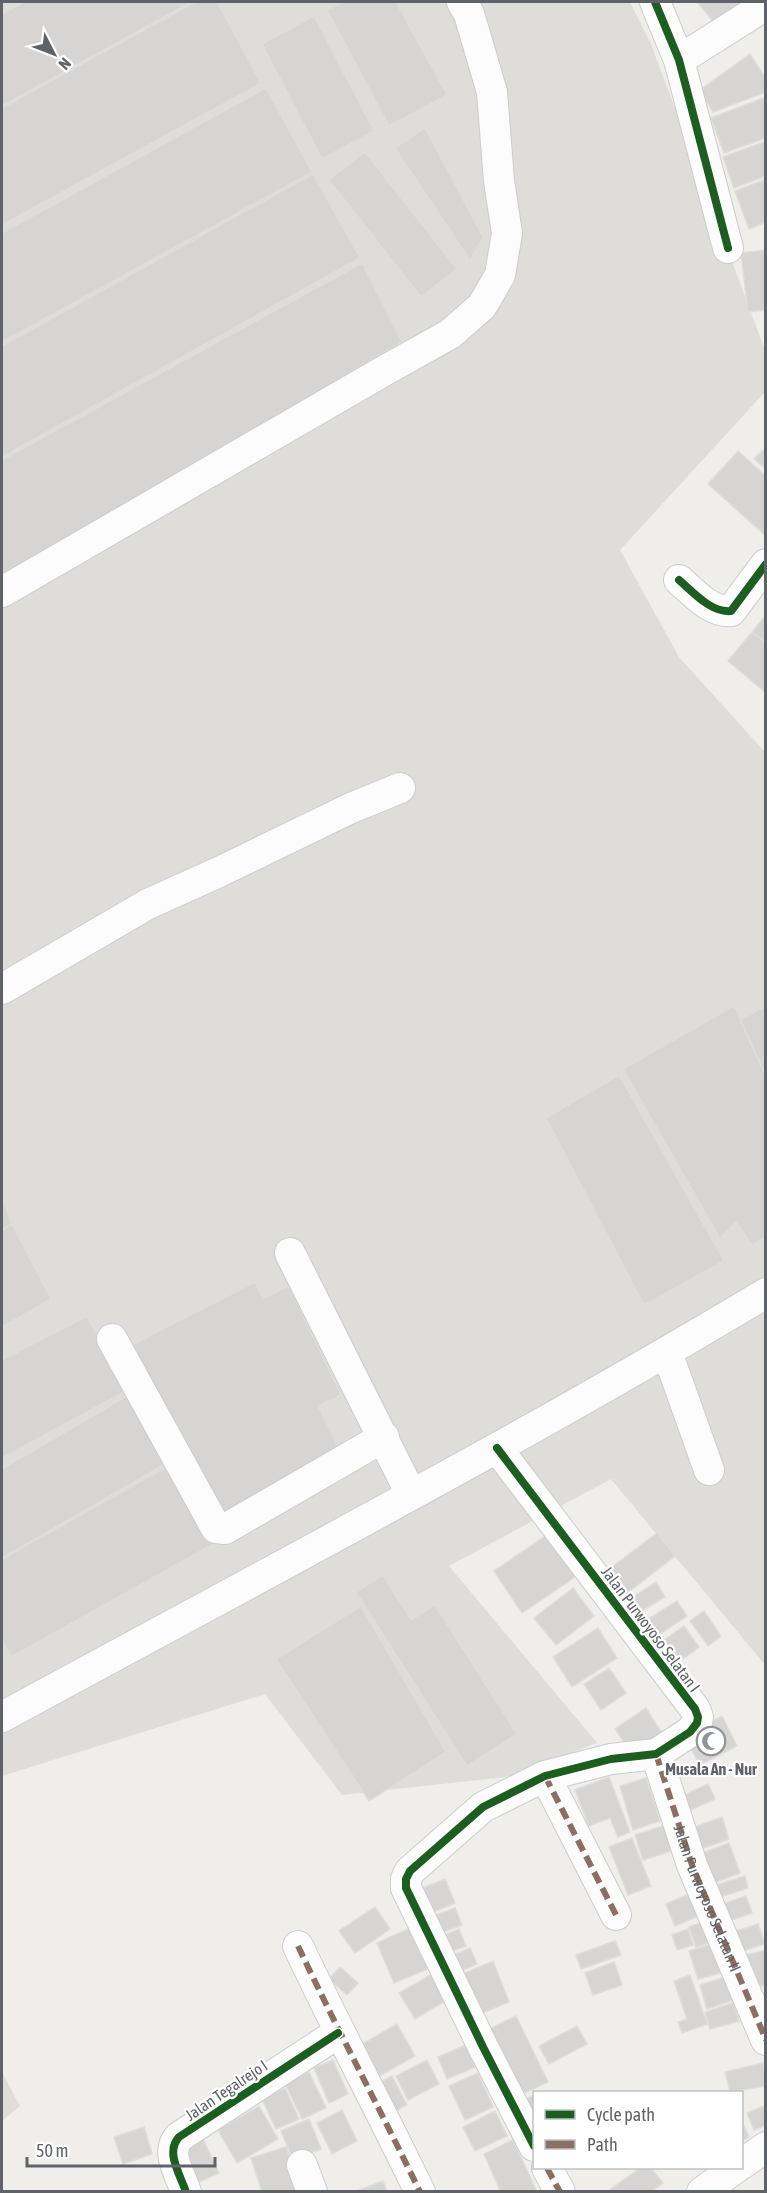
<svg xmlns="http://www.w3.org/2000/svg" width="767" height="2193" font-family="'Asap Condensed',sans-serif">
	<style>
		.industrial { fill: #dfddda }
		.building { fill: #d6d5d3; stroke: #deddd9; stroke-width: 1.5 }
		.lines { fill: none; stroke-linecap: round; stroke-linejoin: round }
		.minor-casing { stroke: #cbcccc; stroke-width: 32 }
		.minor { stroke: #fdfcfc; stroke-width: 30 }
		.quiet { stroke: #8d6e63; stroke-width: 6; stroke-dasharray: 12 6; stroke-linecap: butt }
		.cycleway-casing { stroke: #fff; stroke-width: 11 }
		.cycleway { stroke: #1b5e20; stroke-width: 8 }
		.labels { text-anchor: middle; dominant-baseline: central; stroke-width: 4.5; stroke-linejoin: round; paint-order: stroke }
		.street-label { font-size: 16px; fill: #5f6368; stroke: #fff }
		.poi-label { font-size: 16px; font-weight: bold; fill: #5f6368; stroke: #fff }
	</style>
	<rect width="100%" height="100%" fill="#efeeea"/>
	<path class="industrial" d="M2 2H630L651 44 765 350V392L620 550 679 657 765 752V1665L611 1479 449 1566 597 1743 506 1777 342 1795 265 1694 2 1776Z
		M2 2072 20 2106 2 2121Z"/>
	<path class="building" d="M24 2H191L2 106V14Z
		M195 2H217L261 83 2 225V108Z
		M343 2H396L447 95 389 126 327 10Z
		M697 2H749L718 27Z
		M314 16 374 131 322 159 262 44Z
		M750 54 766 79V92L713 112 700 90Z
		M266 88 312 172 2 342V233Z
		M766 97V138L724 153 711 118Z
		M425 128 483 237 470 260 395 148Z
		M766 141V176L734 188 723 157Z
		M365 152 457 269 421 297 329 180Z
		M313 174 360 258 2 457V346Z
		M766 179V222L749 229 735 191Z
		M766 250V310L748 312 741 253Z
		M362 263 402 342 2 581V460Z
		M766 447V469L754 459Z
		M738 451 766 476V536L708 484Z
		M766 615V643L752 632Z
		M752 632 766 643V693L728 661Z
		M734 1006 766 1076V1237L752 1245 736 1222 720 1238 623 1069Z
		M766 1006V1076L740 1020Z
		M619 1075 724 1261 644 1305 546 1118Z
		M2 1199 12 1224 2 1230Z
		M12 1224 51 1299 2 1327V1230Z
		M255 1282 263 1299 289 1286 341 1395 318 1406 343 1457 217 1522 128 1347Z
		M87 1316 126 1391 2 1458V1360Z
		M127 1396 165 1464 2 1558V1469Z
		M172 1464 215 1543 11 1657 2 1640V1559Z
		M657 1533 675 1556 622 1597 604 1573Z
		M547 1535 575 1577 522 1613 494 1571Z
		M383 1575 411 1620 435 1605 517 1734 467 1766 356 1592Z
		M656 1582 665 1597 634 1616 625 1602Z
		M573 1588 594 1616 556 1645 534 1618Z
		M677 1601 687 1616 648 1642 637 1626Z
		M361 1606 446 1752 369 1801 276 1659Z
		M704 1611 721 1636 708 1646 690 1621Z
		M684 1626 699 1647 672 1667 657 1645Z
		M598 1628 617 1658 572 1687 553 1657Z
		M609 1668 626 1693 601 1710 584 1684Z
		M646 1708 661 1732 631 1753 615 1729Z
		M722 1716 737 1746 700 1765 684 1736Z
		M609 1777 630 1832 618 1837 610 1818 589 1826 575 1790Z
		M646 1778 660 1821 633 1830 620 1786Z
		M708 1784 715 1799 682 1814 676 1799Z
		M722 1817 729 1839 695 1851 687 1830Z
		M669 1824 677 1849 643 1860 635 1835Z
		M632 1838 651 1886 628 1895 609 1847Z
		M729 1843 740 1873 708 1885 697 1855Z
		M745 1876 748 1888 717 1898 713 1886Z
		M445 1879 455 1903 426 1915 416 1891Z
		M694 1892 703 1914 675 1926 666 1904Z
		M746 1896 752 1913 726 1922 720 1905Z
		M375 1907 390 1929 355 1953 339 1931Z
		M455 1908 462 1925 435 1935 428 1918Z
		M713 1918 720 1939 696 1947 689 1927Z
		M758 1924 765 1944 736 1953 730 1933Z
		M415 1926 432 1967 394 1983 377 1943Z
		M459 1929 466 1946 442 1955 436 1939Z
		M688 1929 693 1945 677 1950 672 1935Z
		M615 1941 621 1955 581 1969 576 1955Z
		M718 1942 727 1971 698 1979 689 1951Z
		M470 1948 477 1964 451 1975 444 1959Z
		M766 1950V1985L745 1990 738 1957Z
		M493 1961 509 2002 480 2014 463 1974Z
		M614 1962 622 1985 593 1995 585 1973Z
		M340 1967 358 1983 347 1995 329 1979Z
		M432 1974 447 2000 415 2019 399 1993Z
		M690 1975 707 2024 682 2033 678 2022 687 2019 674 1981Z
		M726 1977 734 2000 707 2009 700 1985Z
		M733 2003 739 2021 710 2029 705 2012Z
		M516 2016 548 2082 518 2096 487 2030Z
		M397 2024 415 2056 372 2080 354 2049Z
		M577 2026 587 2044 549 2064 539 2046Z
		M466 2045 475 2067 447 2079 438 2057Z
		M333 2060 348 2094 329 2103 314 2068Z
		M427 2060 439 2084 408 2100 396 2076Z
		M763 2063 766 2086 730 2092 725 2072Z
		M309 2072 326 2108 302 2119 285 2083Z
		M478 2073 493 2107 465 2120 449 2086Z
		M392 2076 407 2105 388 2115 373 2086Z
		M285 2088 299 2119 276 2129 262 2099Z
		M534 2095V2119L519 2103Z
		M766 2105V2125L754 2130 747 2113Z
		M259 2106 278 2139 237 2163 218 2130Z
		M342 2110 357 2141 332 2154 317 2123Z
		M495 2111 507 2136 475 2151 463 2127Z
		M309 2119 321 2149 293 2160 281 2131Z
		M742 2121 749 2137 742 2141Z
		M144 2127 152 2154 123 2164 114 2137Z
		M203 2139 219 2173 195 2184 179 2151Z
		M513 2140 537 2192H501L484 2154Z
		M286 2147 301 2192H262L251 2158Z
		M640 2168H651L663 2183 651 2192H613L611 2189Z
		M383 2181 387 2192H354Z"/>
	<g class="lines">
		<g class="minor-casing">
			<path id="minor" d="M655 2 679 60 728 248
				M679 60 766 5
				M679 580C693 592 711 613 731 611L766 564
				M2 592 382 372 450 334 482 306 500 275 507 233 499 181 492 92 469 14 462 2
				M2 989 148 904 219 872 351 808 400 788
				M290 1253 411 1494
				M112 1339 216 1528 225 1529 384 1437
				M667 1352 709 1470
				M497 1448 695 1709 698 1717 697 1723 690 1732 656 1754 611 1759 545 1776 483 1807 410 1871 406 1879V1888L483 2047 534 2146
				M2 1717C257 1578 516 1443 766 1293
				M656 1754 692 1865 766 2040
				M545 1776 616 1915
				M298 1946C337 2029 380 2109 420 2192
				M742 2164 766 2147
				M302 2165 312 2192
				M547 2168 560 2192
				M186 2192C180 2174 165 2152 179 2137L338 2033
				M702 2192 736 2168"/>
		</g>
		<use href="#minor" class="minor"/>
		<g class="quiet">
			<path id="s1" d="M656 1754 692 1865 766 2040"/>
			<path d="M545 1776 616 1915"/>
			<path d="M298 1946C337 2029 380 2109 420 2192"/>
			<path d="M547 2168 560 2192"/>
		</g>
		<g class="cycleway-casing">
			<path id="cycleway" d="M655 2 679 60 728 248
				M679 580C693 592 711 613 731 611L766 564
				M497 1448 695 1709 698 1717 697 1723 690 1732 656 1754 611 1759 545 1776 483 1807 410 1871 406 1879V1888L483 2047 534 2146
				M186 2192C180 2174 165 2152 179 2137L338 2033"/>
		</g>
		<use href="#cycleway" class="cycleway"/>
	</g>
	<defs>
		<g id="mosque-ring" transform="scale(1.5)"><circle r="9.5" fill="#fff" stroke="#919496" stroke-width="1.5"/><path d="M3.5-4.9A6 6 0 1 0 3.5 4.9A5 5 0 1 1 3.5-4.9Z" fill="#919496"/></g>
	</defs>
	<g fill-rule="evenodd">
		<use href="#mosque-ring" x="711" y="1741"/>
	</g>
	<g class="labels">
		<g class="street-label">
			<text transform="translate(651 1629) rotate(53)">Jalan Purwoyoso Selatan I</text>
			<text stroke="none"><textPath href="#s1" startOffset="153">Jalan Purwoyoso Selatan II</textPath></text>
			<text transform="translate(226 2090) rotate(-34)">Jalan Tegalrejo I</text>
		</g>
		<g class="poi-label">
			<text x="711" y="1769">Musala An - Nur</text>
		</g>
	</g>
	<rect width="767" height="2193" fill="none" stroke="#5f6368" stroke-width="6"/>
	<rect x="533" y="2091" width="210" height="78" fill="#ffffff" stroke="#bfc1c3" stroke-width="1.5"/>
	<rect x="545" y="2110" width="30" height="9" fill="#1b5e20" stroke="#bfc1c3" stroke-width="1.5"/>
	<text x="587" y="2121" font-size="18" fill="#5f6368">Cycle path</text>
	<rect x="545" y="2140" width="30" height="9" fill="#8d6e63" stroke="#bfc1c3" stroke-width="1.5"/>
	<text x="587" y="2151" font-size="18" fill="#5f6368">Path</text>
	<g transform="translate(54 54) rotate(132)" stroke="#ffffff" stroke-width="4.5" paint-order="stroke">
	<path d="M0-4.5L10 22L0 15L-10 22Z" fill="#5f6368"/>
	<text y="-9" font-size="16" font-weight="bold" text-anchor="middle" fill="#5f6368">N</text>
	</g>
	<path d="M27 2157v9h188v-9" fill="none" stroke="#5f6368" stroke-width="3"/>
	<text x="36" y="2157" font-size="18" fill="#5f6368" stroke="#ffffff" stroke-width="4.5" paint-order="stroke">50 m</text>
</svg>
